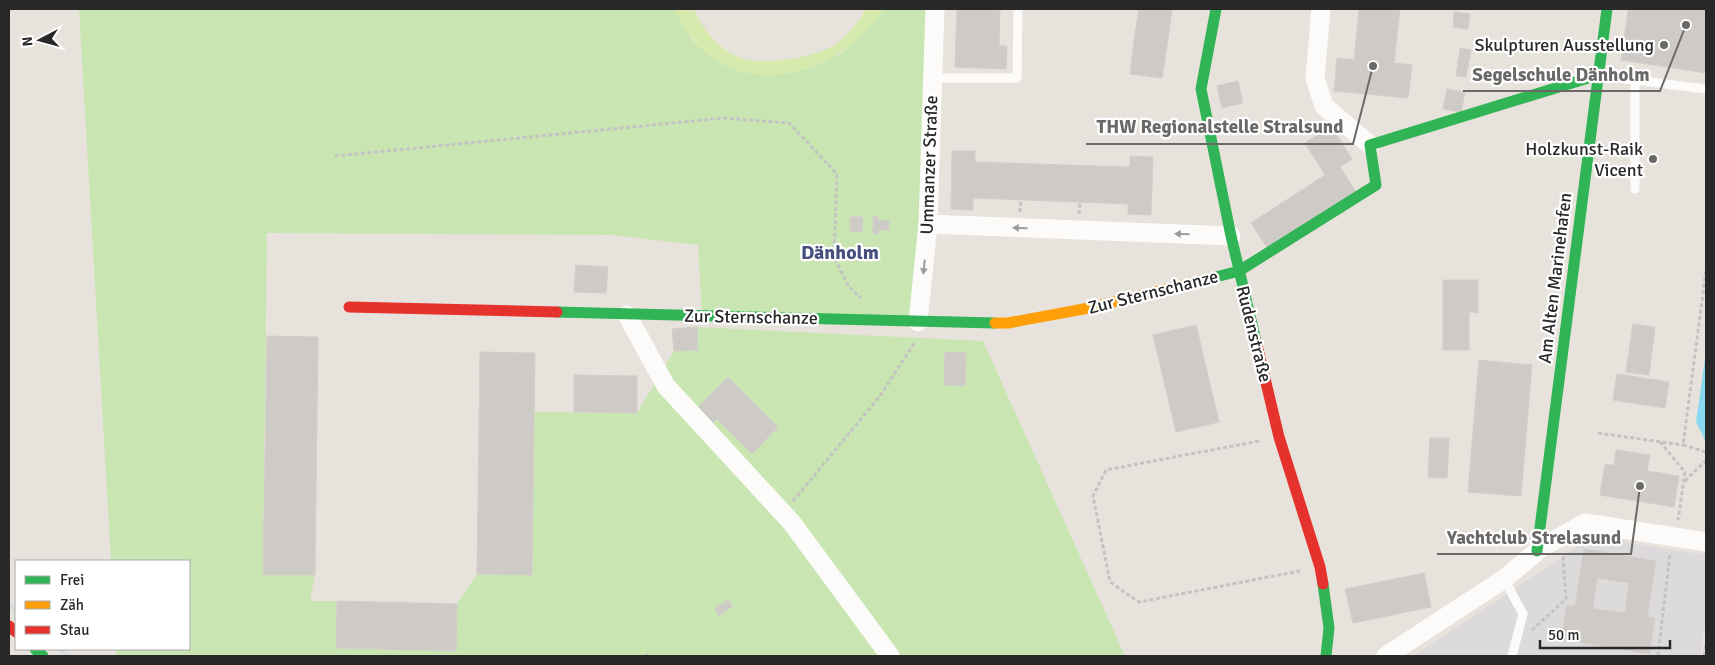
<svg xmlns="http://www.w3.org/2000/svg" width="1715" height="665" font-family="Signika,sans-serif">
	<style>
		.industrial { fill: #dddadc }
		.green { fill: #c9e6b2 }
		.pitch { fill: #d6eaae }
		.water { fill: #89d8f0 }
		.building { fill: #cecac6; stroke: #d3cec9; fill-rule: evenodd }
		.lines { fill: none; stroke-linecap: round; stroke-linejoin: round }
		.path { stroke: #c4c3c3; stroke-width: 3; stroke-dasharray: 4 2.5; stroke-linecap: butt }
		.lane { stroke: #fcfbfa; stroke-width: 9 }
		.street { stroke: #fcfbfa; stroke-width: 19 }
		.fast { stroke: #30b455; stroke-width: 11 }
		.slow { stroke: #ff9f0a; stroke-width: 11 }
		.jam { stroke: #e5322d; stroke-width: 11 }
		.rail { stroke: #dcdcde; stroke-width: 4 }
		.oneway { fill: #9d9c9c }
		.poi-dot { fill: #6b6967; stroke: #fff; stroke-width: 2 }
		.labels { text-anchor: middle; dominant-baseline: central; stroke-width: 4.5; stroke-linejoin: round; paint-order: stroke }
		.poi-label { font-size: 18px; fill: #282828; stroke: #fff; text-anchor: end }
		.street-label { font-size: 18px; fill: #282828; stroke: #fff }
		.quarter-label { font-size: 20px; font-weight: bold; fill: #45507d; stroke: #fff }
		.leader { fill: none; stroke: #6b6967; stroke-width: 2 }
		.callout-dot { fill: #6b6967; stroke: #fff; stroke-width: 2 }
		.callout-label { font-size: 19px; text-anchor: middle; font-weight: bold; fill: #6b6967; stroke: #fff; stroke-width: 4.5; stroke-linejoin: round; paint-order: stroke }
	</style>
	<rect width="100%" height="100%" fill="#e8e2dc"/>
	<path class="industrial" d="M1592 537 1706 555V620L1700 656H1413Z"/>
	<path class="green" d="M79 9H675L691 39 710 57 792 72 816 66 840 54 861 36 885 9H935L918 322 702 316 698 245 612 235 267 233 263 574 315 575 310 601H337L336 648 455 651 457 604 477 574 532 575 534 412 637 413 674 351 698 350 697 327 983 341 1125 656H116V649H189V561H111Z"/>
	<path class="pitch" d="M675 9H694C702 28 717 47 736 56 760 67 815 58 836 44 846 36 861 20 865 9H885C871 25 857 43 838 54 776 92 704 80 675 9Z"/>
	<path class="water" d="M1706 351V442L1696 422Z"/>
	<path class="building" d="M957 9H1000L999 46H1007L1006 69 955 67Z
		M1139 9H1172L1168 39 1135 34Z
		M1359 9H1400L1394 63 1412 65 1408 98 1334 91 1337 58 1354 60Z
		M1628 9H1706V31L1627 19Z
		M1454 12 1470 14 1468 29 1453 27Z
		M1627 19 1706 31V73L1621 60Z
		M1135 34 1168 39 1162 78 1130 74Z
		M1460 48 1471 50 1466 77 1456 76Z
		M1238 81 1243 103 1222 108 1217 86Z
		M1447 89 1465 92 1461 112 1443 109Z
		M1331 126 1352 159 1340 167 1356 192 1268 249 1251 223 1325 175 1305 143Z
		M952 151H975V162L1130 167V156L1153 157 1151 215 1128 214V204L973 198V210L951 209Z
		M873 216H878V220L889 221V230H878V234H873Z
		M850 217H863L862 232 850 231Z
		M576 265 608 267 606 293 574 292Z
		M1443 280H1478V313L1469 312V350H1443Z
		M1633 324 1655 327 1649 375 1626 372Z
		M1196 325 1219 422 1176 432 1153 335Z
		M697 327 698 350 674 351 672 329Z
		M267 336 318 337 315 575H263Z
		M480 352 535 353 532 575 477 574Z
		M945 352 966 353 965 386 944 385Z
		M1479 360 1532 365 1521 496 1468 492Z
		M1617 374 1669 382 1665 408 1613 400Z
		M574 375 637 376V413L574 412Z
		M728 377 778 427 752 454 717 419 710 426 694 411Z
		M1430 438H1449L1447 478 1428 477Z
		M1616 450 1650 455 1647 471 1614 466Z
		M1605 464 1679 476 1674 507 1600 495Z
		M1584 549 1656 561 1647 617 1655 618 1649 654 1561 639 1567 605 1575 606ZM1597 578 1629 583 1625 613 1593 609Z
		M1424 573 1431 607 1353 623 1345 589Z
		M728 600 733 606 719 616 715 609Z
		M337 601 457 604 456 651 336 648Z"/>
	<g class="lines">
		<path class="path" d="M335 156 724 118 789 123 837 174 834 257 849 287 861 298
			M1020 212 1021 200
			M1079 214 1080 202
			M1706 271 1683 445 1706 452
			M1598 433 1683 445
			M1259 441 1106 470 1093 496 1110 582 1139 602 1300 571
			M1660 442 1685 472 1678 520
			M1685 481 1706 460
			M793 501 880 396 915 342
			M1532 630 1566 599 1563 554
			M646 654 648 656
			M1658 656 1670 553
			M1704 656 1706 645"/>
		<path class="lane" d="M1601 76 1706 89
			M933 78H1017L1018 9
			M1635 189V80
			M1504 579 1523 614 1512 656"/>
		<path class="street" d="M1321 9 1315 78 1324 106 1370 145
			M928 224 1231 236
			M627 315 666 386 792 523 890 656
			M918 322 928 224 935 9
			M1386 656 1504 579 1541 548 1585 523 1706 542"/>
		<path class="fast" d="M1216 9 1201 89 1231 236 1256 341
			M1208 279 1239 271 1376 185 1370 145 1598 75
			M557 312 995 323
			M1537 551 1607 9
			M1323 584 1329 628 1326 656
			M35 649 43 656"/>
		<path class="slow" d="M995 323H1008L1089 308 1208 279"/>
		<path class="jam" d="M349 307 557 312
			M1256 341 1279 437 1320 567 1323 584
			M9 626 16 632"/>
		<path class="rail" d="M9 605 16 611
			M59 649 68 656"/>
	</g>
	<defs><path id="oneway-solid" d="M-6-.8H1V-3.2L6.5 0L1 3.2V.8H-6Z" transform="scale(1.25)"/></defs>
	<g class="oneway">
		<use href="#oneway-solid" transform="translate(1020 228) rotate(-178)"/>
		<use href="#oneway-solid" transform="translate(1182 234) rotate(-178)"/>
		<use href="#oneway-solid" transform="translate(924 267) rotate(96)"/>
	</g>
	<g class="poi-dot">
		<circle cx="1664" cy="45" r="5"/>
		<circle cx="1653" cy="159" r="5"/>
	</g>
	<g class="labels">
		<g class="poi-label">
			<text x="1654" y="45">Skulpturen Ausstellung</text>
			<text x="1643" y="149">Holzkunst-Raik<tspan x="1643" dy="21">Vicent</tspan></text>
		</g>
		<g class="street-label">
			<text transform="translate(929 165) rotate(-88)">Ummanzer Straße</text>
			<text transform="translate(1555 278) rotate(-83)">Am Alten Marinehafen</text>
			<text transform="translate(1153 292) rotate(-14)">Zur Sternschanze</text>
			<text transform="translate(751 317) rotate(1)">Zur Sternschanze</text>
			<text transform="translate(1254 334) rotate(76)">Rudenstraße</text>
		</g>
		<g class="quarter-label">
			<text x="840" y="252">Dänholm</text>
		</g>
	</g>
	<path class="leader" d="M1686 25L1660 91H1463M1373 66L1353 144H1086M1640 486L1631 554H1437"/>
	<g class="callout-dot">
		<circle cx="1686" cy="25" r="5"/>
		<circle cx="1373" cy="66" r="5"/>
		<circle cx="1640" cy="486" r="5"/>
	</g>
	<g class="callout-label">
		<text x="1561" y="81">Segelschule Dänholm</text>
		<text x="1220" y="133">THW Regionalstelle Stralsund</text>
		<text x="1534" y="544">Yachtclub Strelasund</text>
	</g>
	<rect width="1715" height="665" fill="none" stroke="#282828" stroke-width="20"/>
	<rect x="15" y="560" width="175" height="90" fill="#ffffff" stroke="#a9a9a9"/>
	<rect x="25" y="576" width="25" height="8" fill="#30b455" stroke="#a9a9a9"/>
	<text x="60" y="585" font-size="15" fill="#282828">Frei</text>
	<rect x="25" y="601" width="25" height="8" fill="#ff9f0a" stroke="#a9a9a9"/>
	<text x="60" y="610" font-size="15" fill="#282828">Zäh</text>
	<rect x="25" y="626" width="25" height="8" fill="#e5322d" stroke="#a9a9a9"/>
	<text x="60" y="635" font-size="15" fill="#282828">Stau</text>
	<g transform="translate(40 40) rotate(264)" stroke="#ffffff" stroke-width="4" paint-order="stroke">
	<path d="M0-4L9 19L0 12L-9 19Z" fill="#282828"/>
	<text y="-8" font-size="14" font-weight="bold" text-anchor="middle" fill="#282828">N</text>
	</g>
	<path d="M1540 640v8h130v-8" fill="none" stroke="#282828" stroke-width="2.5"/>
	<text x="1548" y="640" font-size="15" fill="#282828" stroke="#ffffff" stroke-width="4" paint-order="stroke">50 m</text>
</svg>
